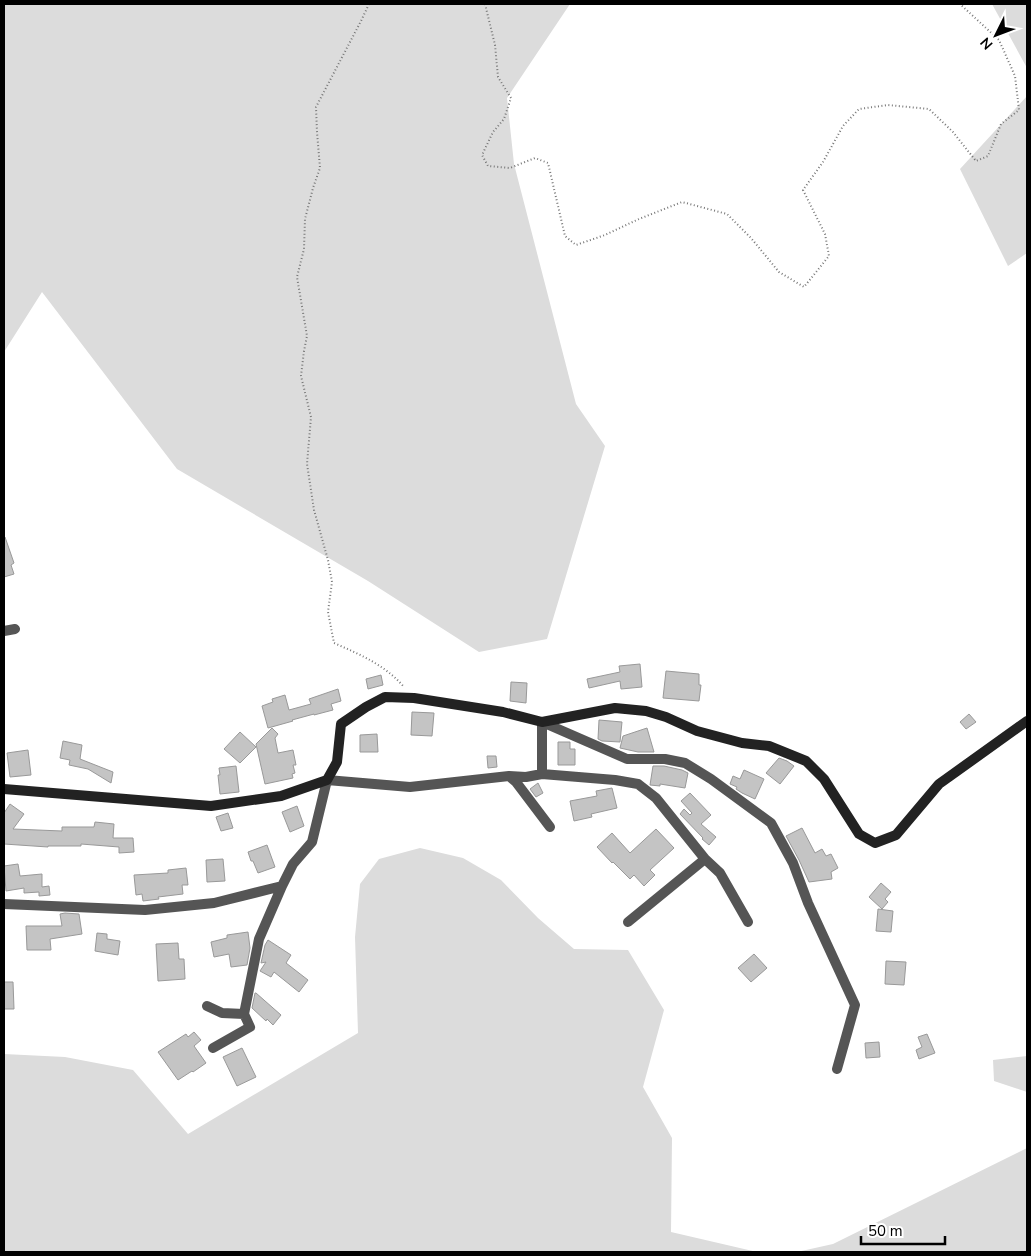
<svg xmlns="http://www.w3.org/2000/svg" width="1031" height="1256" font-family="'Nunito Sans',sans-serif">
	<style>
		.green { fill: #dcdcdc }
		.building { fill: #c4c4c4; stroke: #999 }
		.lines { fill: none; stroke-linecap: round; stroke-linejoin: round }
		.path { stroke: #777; stroke-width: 2; stroke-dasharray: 1 2.5; stroke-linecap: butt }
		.street { stroke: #555; stroke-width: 10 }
		.secondary { stroke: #222; stroke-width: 10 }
	</style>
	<rect width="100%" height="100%" fill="#fff"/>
	<path class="green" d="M4 4H570L507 98 514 164 576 404 605 446 547 639 479 652 368 581 177 469 42 292 4 352Z
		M992 4H1027V68Z
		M1027 96V253L1008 266 960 169Z
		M420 848 463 858 501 880 538 918 574 949 628 950 664 1010 643 1087 672 1138 671 1232 757 1252H4V1054L65 1057 133 1070 188 1134 358 1033 355 937 360 884 379 859Z
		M1027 1056V1092L994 1081 993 1060Z
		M1027 1148V1252H797L833 1244Z"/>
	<path class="building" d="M5 537 14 563 11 565 14 574 4 577V538Z
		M640 664 642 687 621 689 620 681 589 688 587 679 620 672 619 666Z
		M666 671 699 674V685H701L699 701 663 698Z
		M381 675 383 685 368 689 366 679Z
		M511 682 527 683 526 703 510 701Z
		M338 689 341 701 331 704 333 710 314 715V714L292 720 293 721 268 728 262 706 273 702 272 699 285 695 289 710 311 704 309 699Z
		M412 712 434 713 432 736 411 735Z
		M969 714 976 722 966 729 960 722Z
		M599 720 622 722 620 742 602 741 598 739Z
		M272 728 278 734 275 738 278 753 293 750 296 765H293L295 773 292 774 293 778 265 784 256 744Z
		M647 728 654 752H638L620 748 623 736Z
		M240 732 256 747 240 763 224 749Z
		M377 734 378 752H360V735Z
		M63 741 82 745 80 759 113 772 111 783 88 769 69 765 70 760 60 758Z
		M558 742H570V749H575V765H558Z
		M28 750 31 775 10 777 7 753Z
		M487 756H496L497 767 488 768Z
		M779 758 787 761 794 766 780 784 766 773Z
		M236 766 239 792 220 794 218 775H220L219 768Z
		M653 766H664L682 770 688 773 685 788 660 784V786L650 785Z
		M744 770 764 779 755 799 742 793 736 789 737 787 730 784 733 776 740 779Z
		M538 783 543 793 536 797 530 789Z
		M612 788 617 808 591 814 592 817 574 821 570 801 597 796 596 791Z
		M690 793 711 815 701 824 716 837 709 845 702 839 703 838 680 814 684 809 690 815 692 813 681 801Z
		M10 804 24 814 13 829 62 831V827H94L95 822 114 824 113 838H133L134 852 119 853V847L81 844V846H48V847L4 844V813Z
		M297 806 304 826 290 832 282 812Z
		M228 813 233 828 221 831 216 817Z
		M802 828 815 853 822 849 826 856 831 854 838 868 831 872 832 879 809 882 799 860 786 836Z
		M656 829 674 848 650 870 655 875 644 886 634 875 630 879 613 862 612 863 597 847 612 833 630 853Z
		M267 845 275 867 258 873 253 861H251L248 852Z
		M223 859 225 881 207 882 206 860Z
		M18 864 20 876 42 874V887L49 886 50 895 39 896V892L24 893V888L6 891 4 866Z
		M186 868 188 885H182L183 894 158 897 159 899 143 901 142 894 136 895 134 875 168 873V870Z
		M881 883 891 892 885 899 888 902 882 909 869 897Z
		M878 909 893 911 891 932 876 931Z
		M65 913 79 914 82 934 50 939 51 950H27L26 926H62L60 914Z
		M248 932 250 948 247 965 231 967 229 954 214 957 211 942 227 938V935Z
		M97 933 107 934V939L120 941 118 955 95 951Z
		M268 940 291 955 286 963 308 980 299 992 274 972 271 977 260 971 266 962 261 963 265 945Z
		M178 943 179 959H184L185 979 158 981 156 944Z
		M754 954 767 968 751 982 738 968Z
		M886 961 906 962 904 985 885 984Z
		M4 982H13L14 1009H4Z
		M255 993H256L281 1015 273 1025 267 1019 266 1021 252 1008Z
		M194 1032 201 1040 194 1046 206 1063 193 1072 192 1071 178 1080 158 1052 186 1034 188 1037Z
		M927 1034 935 1053 919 1059 916 1050 922 1047 918 1037Z
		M879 1042 880 1057 866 1058 865 1043Z
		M242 1048 256 1077 237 1086 223 1057Z"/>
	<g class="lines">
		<path class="path" d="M369 4 361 21 316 107 317 132 320 168 313 188 305 219 304 249 297 277 307 336 304 351 301 376 311 417 307 464 314 510 328 560 332 582 328 612 334 643C361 655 385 665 404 687
			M485 4 495 45 498 77 511 98 504 119 493 132 482 155 488 166 510 168 535 158 548 163 565 236 576 245 605 235 639 219 682 202 727 214 751 238 779 272 804 287 829 256 825 234 803 190 823 162 843 126 859 109 888 105 929 109 953 132 976 161 988 156 1001 124 1019 110 1015 76 999 40 960 4"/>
		<path class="street" d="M4 631 15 629
			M542 774V722L627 759H665L685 763 711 779 771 823 793 863 808 903 855 1005 837 1069
			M509 776 516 782 550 827
			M4 904 145 910 214 903 282 886 293 864 312 842 327 780 410 787 509 776 526 777 542 774 615 780 638 784 656 798 705 859 720 873 748 922
			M628 922 705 859
			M207 1006 222 1013 244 1014
			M213 1048 250 1027 244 1014 259 939 282 886"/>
		<path class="secondary" d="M4 789 211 806 281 796 327 780 337 762 341 724 366 707 385 697 414 698 503 712 542 722 615 708 646 711 666 717 697 731 742 743 769 746 806 761 824 779 859 834 875 843 896 835 939 784 1027 721"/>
	</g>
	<rect width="1031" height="1256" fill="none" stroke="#000000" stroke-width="10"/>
	<g transform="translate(996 35) rotate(228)" stroke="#ffffff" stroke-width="4" paint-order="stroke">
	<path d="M0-4L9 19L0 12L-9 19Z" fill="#000000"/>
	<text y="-8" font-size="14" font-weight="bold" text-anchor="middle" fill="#000000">N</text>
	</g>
	<path d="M861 1236v8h84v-8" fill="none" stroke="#000000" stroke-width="2.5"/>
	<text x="868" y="1236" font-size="15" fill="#000000" stroke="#ffffff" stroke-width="4" paint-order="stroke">50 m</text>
</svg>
